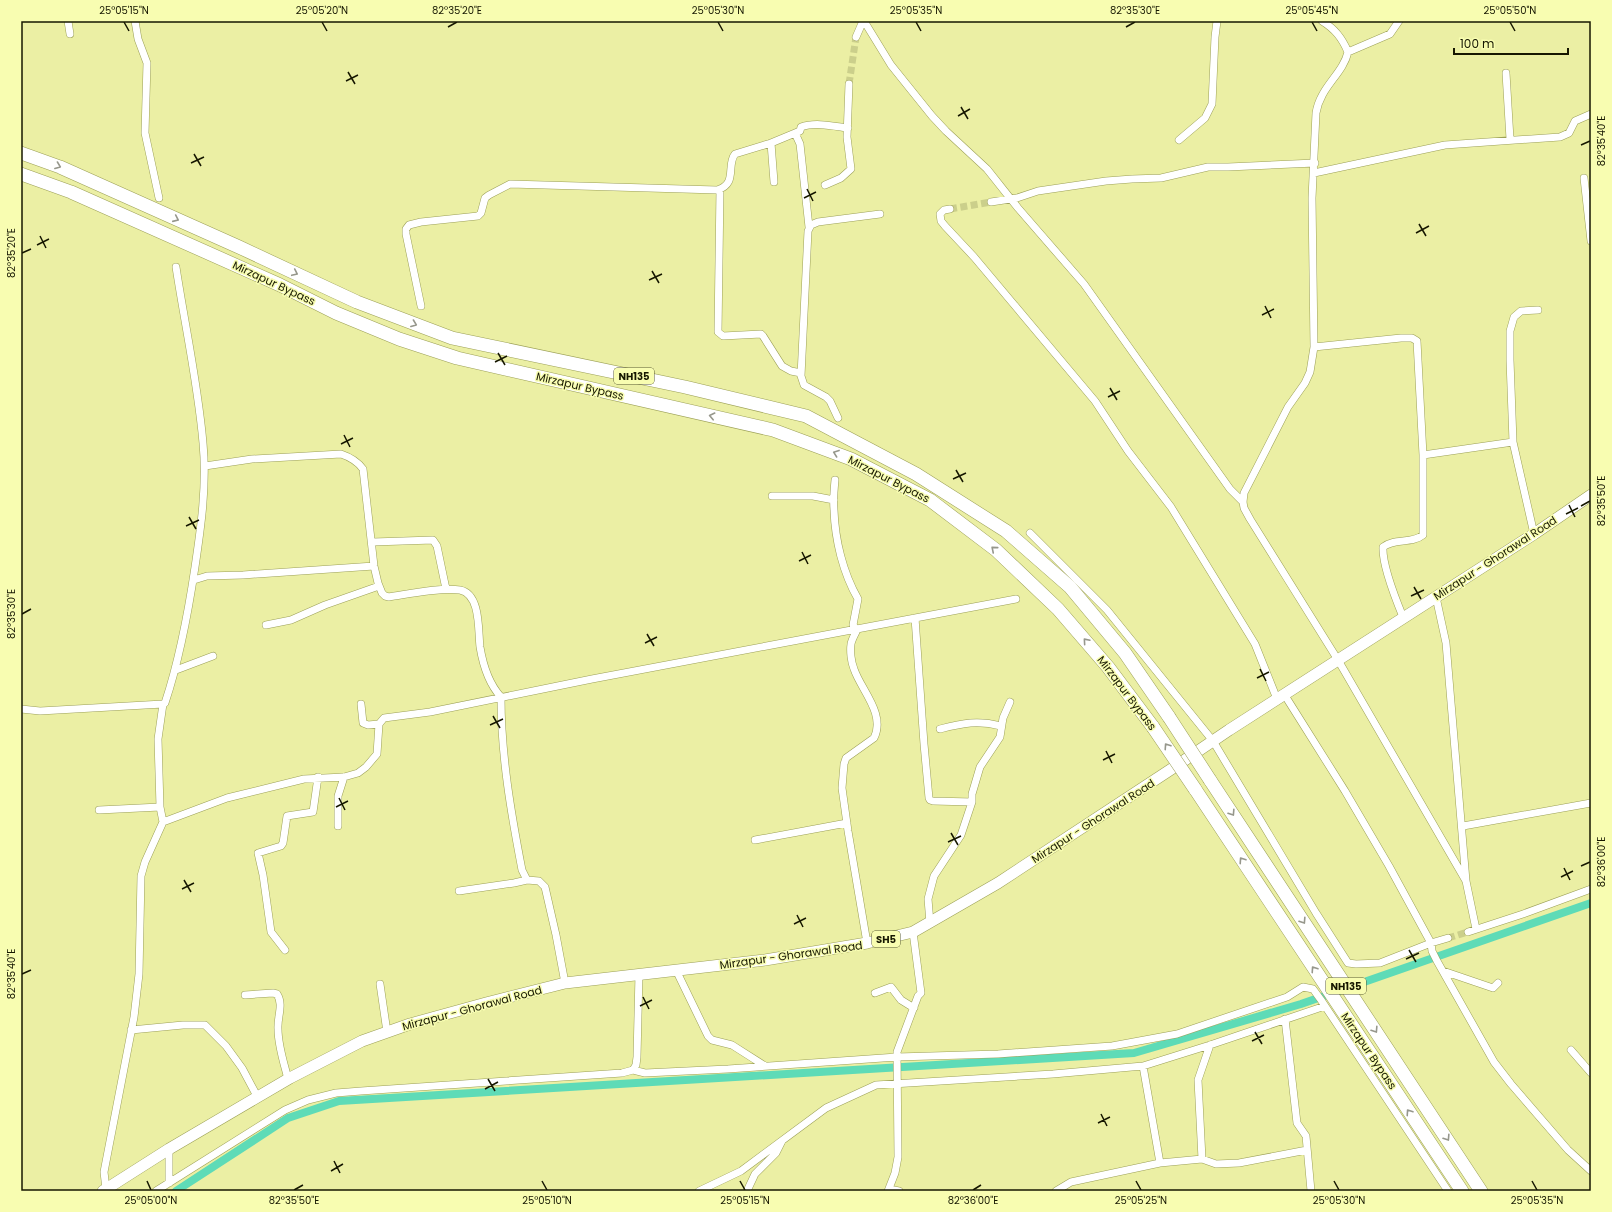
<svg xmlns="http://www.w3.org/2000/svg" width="1612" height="1212" font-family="Poppins,sans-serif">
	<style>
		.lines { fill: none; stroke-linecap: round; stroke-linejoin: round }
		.canal { stroke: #5edbb7; stroke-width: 8 }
		.street-tunnel { stroke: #cbcf8b; stroke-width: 7; stroke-dasharray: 7 3.5; stroke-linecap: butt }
		.street-casing { stroke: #9ca057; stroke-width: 8 }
		.primary-casing { stroke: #9ca057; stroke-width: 12 }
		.highway-casing { stroke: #9ca057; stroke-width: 14 }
		.street { stroke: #fff; stroke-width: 7 }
		.primary { stroke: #fff; stroke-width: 11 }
		.highway { stroke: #fff; stroke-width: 13 }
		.highway-bridge-casing { stroke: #9ca057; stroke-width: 14; stroke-linecap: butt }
		.highway-bridge { stroke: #fff; stroke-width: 13 }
		.oneway { stroke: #96978c }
		.ticks { fill: none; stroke: #161700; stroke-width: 1.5 }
		.labels { text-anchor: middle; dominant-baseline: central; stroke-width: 3; stroke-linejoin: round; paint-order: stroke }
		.shield { fill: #f8fdb1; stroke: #5a5c35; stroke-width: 1 }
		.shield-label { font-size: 10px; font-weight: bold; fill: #161700 }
		.street-label { font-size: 11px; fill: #161700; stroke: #f8fdb1 }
		.neatline { fill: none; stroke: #161700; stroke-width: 1.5 }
		.ticks-label { font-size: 10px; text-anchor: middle; fill: #161700 }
	</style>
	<rect width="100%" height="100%" fill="#ebefa4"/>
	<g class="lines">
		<path class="canal" d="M176 1191 288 1118 339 1101 1134 1053 1301 1004 1591 903"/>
		<path class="street-tunnel" d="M849 84 856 37
			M950 209 991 202
			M1448 938 1468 932"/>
		<g class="street-casing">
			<path id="street" d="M68 21 70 34
				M135 21 138 39 147 63 145 133 159 198
				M864 21 891 65 932 116 946 131 987 169 1018 208 1084 284 1230 489 1243 502
				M1322 21C1335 29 1342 38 1348 52 1343 74 1320 87 1316 113L1312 198 1314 347 1310 372 1305 383 1288 407 1244 493 1243 502 1244 508 1250 519 1338 660 1466 881
				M856 37 863 21
				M1348 52 1390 34 1399 21
				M1506 73 1510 139
				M795 133 800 144 809 227
				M1179 140 1205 118 1212 104 1215 37 1217 21
				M771 143 774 182
				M1314 173 1445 145 1560 137 1569 133 1575 121 1591 114
				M1584 178 1591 241
				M825 185 841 178 851 169 847 137 849 84
				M720 189 718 332 723 336 761 334 763 336 782 366 791 371 801 373
				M991 202 1017 198 1038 191 1106 181 1132 179 1161 178 1208 167H1228L1315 163
				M950 209 944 210 940 214 941 221 945 226 974 257 1095 401 1128 451 1171 507 1255 644 1277 699
				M421 306 406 234V229L409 225 421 222 478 216 481 213 485 198 489 195 510 184 717 190C738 184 726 165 735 154L771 143 800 131 801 127C815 122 833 126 848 128
				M1314 347 1401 338H1412L1417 341 1423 455
				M838 418 830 401 826 397 804 385 801 376 808 231 811 225 818 222 880 214
				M205 466 252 459 341 454C350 457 358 462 363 469L374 566 378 583 382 593 385 596 389 597C409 594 441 587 460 590 481 594 478 631 480 647 483 665 489 684 501 697 501 755 511 813 522 870L527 880 539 881 545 887 556 935 565 983
				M835 480C834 490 833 500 834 510 835 540 843 573 858 599L853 625 857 630C855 634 852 639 851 644 850 651 851 662 854 669 861 690 886 714 874 738L846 758 844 764 842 788 848 831 867 943
				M772 496H813L834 500
				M1030 533 1107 610 1213 741 1316 913 1348 963 1356 964 1380 963 1431 943 1448 938
				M1534 534 1513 442 1510 360V331L1514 317 1521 311 1538 310
				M373 542 433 540 437 546 446 589
				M194 580 207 576 243 575 374 566
				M1436 597 1446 643 1466 881 1476 929
				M1403 617C1396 600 1382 565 1383 547 1394 538 1412 544 1423 535V455L1513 442
				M915 618 924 744 929 798 930 800 933 801 972 802
				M266 625 291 620 325 605 379 586
				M176 670 213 656
				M1284 694 1345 791 1389 866 1431 943 1432 951 1437 961 1494 1062 1511 1084 1568 1150 1591 1171
				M361 704 363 723 368 725 379 724
				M21 709 40 711 163 704
				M940 729C963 723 978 720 1001 726
				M99 810 160 807
				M163 822 227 798 304 779 344 777 358 773 366 767 377 754 379 724 384 718 430 712 592 679 1016 599
				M338 826V796L344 777
				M1463 826 1591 803
				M755 840 847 823
				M459 891 514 883 527 880
				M930 923 928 899 934 876 961 835 972 802V794L980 767 1000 737 1003 718 1010 702
				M1468 932 1523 914 1591 889
				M285 950 271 932 263 875 258 853 281 846 283 843 287 816 313 812 318 777
				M676 970 708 1036 712 1040 732 1045 765 1066
				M1443 971 1493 988 1498 983
				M380 984 387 1032
				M875 993 891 987 901 1000 914 1008
				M245 995 273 993 277 994C284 1005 277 1017 278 1029 278 1046 284 1063 288 1079
				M1285 1019 1297 1123 1306 1136 1311 1191
				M131 1030 183 1025H205L226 1046 242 1068 257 1096
				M1571 1050 1591 1073
				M1143 1066 1160 1163
				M633 1070 645 1073 728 1069 897 1057 998 1054 1112 1046 1177 1034 1287 997 1303 987 1313 989 1321 1000 1448 1191
				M1202 1159 1198 1080 1210 1045
				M169 1183V1149
				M106 1189 104 1172 134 1017 139 974 141 876 145 862 163 822 160 807 158 739 163 704 165 703C180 658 188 614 195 567 201 527 207 485 203 443 198 384 185 326 176 267
				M889 1189 899 1191
				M156 1191 285 1110 308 1100 336 1093 361 1091 622 1073 633 1070 636 1065 637 1057 639 974
				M699 1191 741 1171 826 1108 876 1085 1053 1074 1143 1066 1210 1045 1325 1006
				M747 1191 755 1174 776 1153 782 1141
				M888 1191 895 1173 898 1157 897 1052 918 996 921 993 913 932
				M1056 1191 1071 1182 1160 1163 1202 1159 1216 1164 1239 1163 1307 1150"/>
		</g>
		<g class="primary-casing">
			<path id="primary" d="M103 1191 169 1149 290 1078 362 1041 410 1024 486 1003 565 983 765 960 867 943 913 932 998 883 1173 768 1229 730 1534 534 1591 495"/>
		</g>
		<g class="highway-casing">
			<path id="highway" d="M21 153 60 167 239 247 357 302 452 338 685 387 806 416 916 474 1006 531 1070 587 1125 653 1169 717
				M21 174 71 192 280 285 336 313 399 339 457 358 773 430 851 459 930 500 996 550 1058 609 1108 667 1153 727
				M1210 780 1481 1191
				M1195 789 1462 1191"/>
		</g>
		<use href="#street" class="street"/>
		<use href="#primary" class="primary"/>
		<use href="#highway" class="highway"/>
		<g class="highway-bridge-casing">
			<path id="highway-bridge" d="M1169 717 1210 780
				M1153 727 1195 789"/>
		</g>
		<use href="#highway-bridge" class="highway-bridge"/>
	</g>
	<defs><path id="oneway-chevron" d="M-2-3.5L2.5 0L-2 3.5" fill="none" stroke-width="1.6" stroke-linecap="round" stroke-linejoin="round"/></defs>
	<g class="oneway">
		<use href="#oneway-chevron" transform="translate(58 166) rotate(21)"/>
		<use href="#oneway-chevron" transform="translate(176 219) rotate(24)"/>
		<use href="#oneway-chevron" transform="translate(295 273) rotate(25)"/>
		<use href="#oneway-chevron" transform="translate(414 324) rotate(21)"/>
		<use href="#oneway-chevron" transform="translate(712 416) rotate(-167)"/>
		<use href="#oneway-chevron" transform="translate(836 453) rotate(-160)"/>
		<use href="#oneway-chevron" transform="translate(994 549) rotate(-140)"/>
		<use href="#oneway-chevron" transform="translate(1086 641) rotate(-131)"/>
		<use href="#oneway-chevron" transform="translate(1167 746) rotate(-124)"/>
		<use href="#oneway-chevron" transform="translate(1232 813) rotate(57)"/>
		<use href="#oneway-chevron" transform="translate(1242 860) rotate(-124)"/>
		<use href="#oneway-chevron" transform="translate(1303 921) rotate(57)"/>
		<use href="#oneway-chevron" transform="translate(1314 969) rotate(-124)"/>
		<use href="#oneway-chevron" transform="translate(1375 1030) rotate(57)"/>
		<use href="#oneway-chevron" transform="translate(1409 1112) rotate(-124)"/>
		<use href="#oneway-chevron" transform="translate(1447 1138) rotate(57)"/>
	</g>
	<path class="ticks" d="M124 22 129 31M322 22 327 31M718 22 723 31M916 22 921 31M1312 22 1317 31M1510 22 1515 31M448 27 457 22M1126 27 1135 22M348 72 355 84M346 81 358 75M961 107 968 119M958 116 970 109M1581 145 1590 141M194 154 201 166M191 163 204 157M807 189 813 201M804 198 816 192M1419 224 1426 236M1416 233 1429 226M40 236 46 248M37 245 49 239M22 253 31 249M652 271 659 283M649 280 662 274M1265 306 1271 318M1262 315 1274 309M498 353 505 365M495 362 507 356M1110 388 1117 400M1108 397 1120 391M344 435 350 447M341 444 353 438M956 470 963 482M953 479 966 473M1569 505 1575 517M1581 506 1590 501M1566 514 1578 508M189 517 196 529M186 526 199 520M802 552 808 564M799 561 811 555M1414 587 1421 599M1411 596 1424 590M22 614 31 609M647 634 654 646M645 643 657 637M1260 669 1266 681M1257 678 1269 672M493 716 500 728M490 725 503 719M1106 751 1112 763M1103 760 1115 754M339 798 345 810M336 807 348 801M951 833 958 845M948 842 961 836M1581 866 1590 862M1564 868 1570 880M1561 877 1573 871M184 880 191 892M182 889 194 883M797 915 803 927M794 924 806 918M1409 950 1416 962M1406 959 1419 953M22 974 31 970M643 997 649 1009M640 1006 652 1000M1255 1032 1262 1044M1252 1041 1264 1035M488 1079 495 1091M485 1089 498 1082M1101 1114 1107 1126M1098 1123 1110 1117M334 1161 340 1173M331 1171 343 1164M147 1181 151 1190M542 1181 547 1190M740 1181 745 1190M1136 1181 1141 1190M1334 1181 1339 1190M1532 1181 1537 1190M294 1190 303 1185M973 1190 981 1185"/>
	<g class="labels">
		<g class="shield">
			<rect x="614" y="368" width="40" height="16" rx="3"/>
			<rect x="872" y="931" width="28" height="16" rx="3"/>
			<rect x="1326" y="978" width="40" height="16" rx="3"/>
		</g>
		<g class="shield-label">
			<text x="634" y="376">NH135</text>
			<text x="886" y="939">SH5</text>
			<text x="1346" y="986">NH135</text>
		</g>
		<g class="street-label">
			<text transform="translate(274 283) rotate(25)">Mirzapur Bypass</text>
			<text transform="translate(580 386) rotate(13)">Mirzapur Bypass</text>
			<text transform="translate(889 479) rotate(27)">Mirzapur Bypass</text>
			<text transform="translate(1495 558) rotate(-33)">Mirzapur - Ghorawal Road</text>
			<text transform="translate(1127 693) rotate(53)">Mirzapur Bypass</text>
			<text transform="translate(1093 821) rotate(-33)">Mirzapur - Ghorawal Road</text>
			<text transform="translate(791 955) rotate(-8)">Mirzapur - Ghorawal Road</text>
			<text transform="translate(472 1008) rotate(-15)">Mirzapur - Ghorawal Road</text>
			<text transform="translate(1369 1051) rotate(56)">Mirzapur Bypass</text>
		</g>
	</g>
	<rect width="1612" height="1212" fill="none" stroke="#f8fdb1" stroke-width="44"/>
	<path d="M1454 48v6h114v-6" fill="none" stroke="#161700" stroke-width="2"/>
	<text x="1460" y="48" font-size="12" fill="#161700" stroke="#f8fdb1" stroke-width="3" paint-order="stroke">100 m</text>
	<rect x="22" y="22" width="1568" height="1168" class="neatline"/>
	<g class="ticks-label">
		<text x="124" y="14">25°05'15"N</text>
		<text x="322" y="14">25°05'20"N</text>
		<text x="457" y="14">82°35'20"E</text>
		<text x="718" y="14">25°05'30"N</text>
		<text x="916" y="14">25°05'35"N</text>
		<text x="1135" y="14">82°35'30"E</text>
		<text x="1312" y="14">25°05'45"N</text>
		<text x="1510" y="14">25°05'50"N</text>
		<text transform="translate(1601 141) rotate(-90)" y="4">82°35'40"E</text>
		<text transform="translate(11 253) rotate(-90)" y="4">82°35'20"E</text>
		<text transform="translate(1601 501) rotate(-90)" y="4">82°35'50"E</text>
		<text transform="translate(11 614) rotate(-90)" y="4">82°35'30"E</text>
		<text transform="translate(1601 862) rotate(-90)" y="4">82°36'00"E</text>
		<text transform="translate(11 974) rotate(-90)" y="4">82°35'40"E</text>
		<text x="151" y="1204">25°05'00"N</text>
		<text x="294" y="1204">82°35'50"E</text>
		<text x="547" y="1204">25°05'10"N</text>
		<text x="745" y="1204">25°05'15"N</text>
		<text x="973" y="1204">82°36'00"E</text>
		<text x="1141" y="1204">25°05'25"N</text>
		<text x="1339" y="1204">25°05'30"N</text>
		<text x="1537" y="1204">25°05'35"N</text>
	</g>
</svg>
